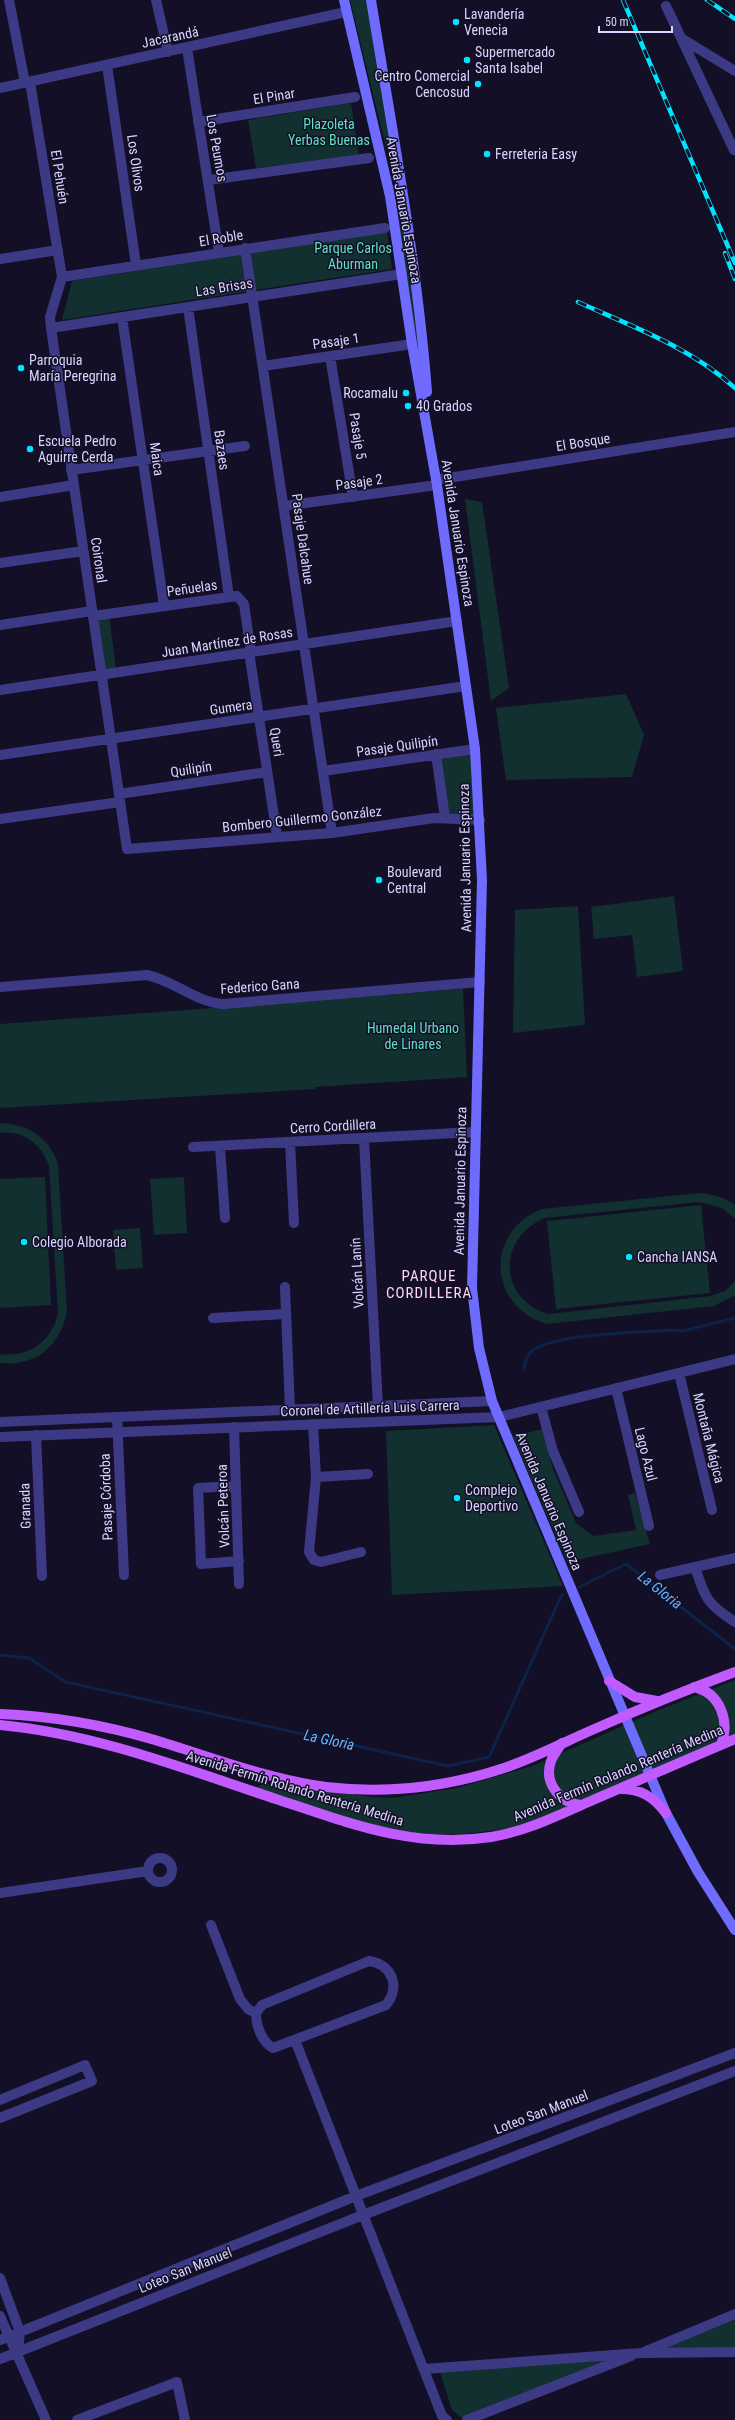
<svg xmlns="http://www.w3.org/2000/svg" width="735" height="2420" font-family="'Roboto Condensed',sans-serif">
	<style>
		.green { fill: #12302f }
		.lines { fill: none; stroke-linecap: round; stroke-linejoin: round }
		.stream { stroke: #0c2248; stroke-width: 3 }
		.minor { stroke: #3d3a85; stroke-width: 10 }
		.tertiary { stroke: #3d3a85; stroke-width: 10 }
		.secondary { stroke: #6f6bff; stroke-width: 10 }
		.primary { stroke: #c25bff; stroke-width: 10 }
		.rail-casing { stroke: #00e5ff; stroke-width: 4.5 }
		.rail { stroke: #130f26; stroke-width: 3; stroke-dasharray: 9; stroke-linecap: butt }
		.poi-dot { fill: #00e5ff; stroke: #130f26; stroke-width: 1.5 }
		.labels { text-anchor: middle; dominant-baseline: central; stroke-width: 3; stroke-linejoin: round; paint-order: stroke }
		.poi-label { font-size: 14px; fill: #d9d4ff; stroke: #130f26; text-anchor: start }
		.street-label { font-size: 14px; fill: #d9d4ff; stroke: #130f26 }
		.park-label { font-size: 14px; fill: #5fe0c0; stroke: #130f26 }
		.neighbourhood-label { font-size: 15px; letter-spacing: 1px; fill: #ffd6f0; stroke: #130f26 }
		.water-label { font-size: 15px; font-style: italic; fill: #62b6ff; stroke: #130f26 }
	</style>
	<rect width="100%" height="100%" fill="#130f26"/>
	<path class="green" d="M350 0H366L392 158 386 147Z
		M351 103 359 155 256 168 248 120Z
		M397 214 404 220 422 363 415 343Z
		M387 232 392 269 62 320 72 281Z
		M465 499 482 502 509 688 491 701Z
		M109 615 116 670 104 673 96 618Z
		M626 694 644 735 632 777 506 780 496 708Z
		M472 754 477 818 447 815 439 756Z
		M674 896 683 971 637 977 632 935 594 939 591 907Z
		M578 906 585 1025 513 1033 515 910Z
		M463 989 467 1077 315 1087V1089L0 1108V1024Z
		M4 1123C31 1126 49 1138 58 1164L67 1312C60 1346 36 1367 0 1363V1354C30 1358 53 1340 58 1312L49 1166C42 1145 24 1130 0 1133V1124Z
		M45 1177 51 1305 0 1308V1179Z
		M184 1177 187 1233 154 1235 150 1179Z
		M699 1193C712 1194 725 1197 735 1205V1219L722 1208 699 1202 545 1218C497 1238 498 1298 548 1314L711 1296 725 1291 735 1281V1295L714 1306 547 1324C487 1306 485 1231 542 1209Z
		M701 1205 710 1293 556 1309 547 1221Z
		M140 1228 143 1268 116 1270 113 1230Z
		M494 1425 563 1586 392 1595 386 1431Z
		M543 1429 552 1466 576 1523 593 1536 636 1530 628 1495 635 1493 650 1544 567 1562 513 1436Z
		M735 1680V1736L521 1826C480 1834 435 1838 394 1830 347 1820 302 1803 257 1788L263 1783 374 1797 392 1798 457 1788 532 1766 659 1710Z
		M735 2320V2347L661 2349Z
		M618 2357 463 2419 452 2410 440 2372Z"/>
	<g class="lines">
		<path class="stream" d="M524 1368C526 1359 528 1352 536 1348 567 1333 635 1333 671 1330L683 1331 735 1318
			M579 1587 626 1564 735 1649
			M0 1655 29 1658 66 1682 448 1766 489 1757 561 1596 563 1594"/>
		<path class="minor" d="M9 0 25 83
			M156 0 168 52
			M666 6 734 150
			M681 38 735 71
			M187 48 219 253
			M107 65 136 265
			M30 82 62 277 50 317 51 328 127 849 332 833 434 818 480 820
			M0 88 346 12
			M198 122 355 97
			M209 180 369 158
			M245 248 332 833
			M0 259 58 250
			M62 277 385 228
			M188 307 229 597
			M122 317 164 606
			M51 328 402 274
			M330 356 353 497
			M263 366 412 344
			M71 470 245 446
			M0 497 74 485
			M284 506 437 485
			M0 563 83 551
			M93 616 237 596 244 604 251 652
			M0 625 92 611
			M249 652 277 836
			M0 690 457 621
			M436 754 445 818
			M0 755 466 686
			M323 771 475 749
			M119 794 267 772
			M0 819 120 802
			M0 987 147 975C173 980 195 1002 223 1004L480 982
			M364 1139 378 1406
			M290 1142 294 1223
			M193 1147 475 1132
			M220 1147 225 1218
			M285 1287 290 1410
			M213 1318 285 1314
			M679 1373 712 1510
			M616 1388 649 1526
			M541 1407 553 1451 579 1512
			M117 1417 124 1575
			M499 1417 735 1359
			M313 1424 316 1477 309 1552 314 1560 321 1562 361 1552
			M234 1427 239 1584
			M36 1435 42 1576
			M316 1477 368 1474
			M236 1486 198 1488 201 1564 239 1561
			M695 1567C705 1598 707 1604 735 1622
			M660 1575 735 1558
			M148 1870a12 12 0 1 1 24 0a12 12 0 1 1-24 0Z
			M0 1893 148 1871
			M211 1925 240 1999 248 2009 256 2013
			M369 1961C392 1964 401 1987 386 2005L273 2048C262 2042 256 2026 256 2013L262 2005Z
			M295 2040 442 2416 447 2420
			M0 2100 85 2065 92 2081 0 2118
			M0 2278 20 2332 18 2352
			M0 2316 46 2420
			M0 2340 356 2196 735 2053
			M646 2351 735 2314
			M0 2359 363 2215 735 2071
			M424 2369 641 2353 735 2352
			M77 2420 177 2382 185 2420
			M467 2420 631 2356"/>
		<path class="tertiary" d="M436 480 735 432
			M0 1422 492 1401
			M0 1437 499 1417"/>
		<path class="secondary" d="M344 0 390 196 412 344 437 485 475 749 482 880 472 1288 479 1348 492 1401 666 1813 698 1872 735 1930
			M371 0C392 130 417 260 427 392"/>
		<path class="primary" d="M609 1681 635 1697 657 1701
			M694 1687C721 1693 730 1722 721 1745
			M0 1714C53 1716 104 1725 155 1740 211 1757 267 1779 326 1787 386 1794 447 1787 504 1768 537 1757 568 1740 599 1727 644 1707 689 1689 735 1672
			M0 1725C96 1734 185 1769 276 1799 349 1823 413 1849 491 1837 527 1831 559 1815 593 1800 640 1780 687 1759 735 1739
			M562 1743C558 1749 553 1755 551 1761 543 1784 561 1803 581 1805
			M620 1789C642 1789 653 1797 666 1813"/>
		<g class="rail-casing">
			<path id="rail" d="M623 0 735 263
				M707 0 735 19
				M725 253 735 279
				M578 302C633 327 690 347 735 388"/>
		</g>
		<use href="#rail" class="rail"/>
	</g>
	<g class="poi-dot">
		<circle cx="456" cy="22" r="4"/>
		<circle cx="467" cy="60" r="4"/>
		<circle cx="478" cy="84" r="4"/>
		<circle cx="487" cy="154" r="4"/>
		<circle cx="21" cy="368" r="4"/>
		<circle cx="406" cy="393" r="4"/>
		<circle cx="408" cy="406" r="4"/>
		<circle cx="30" cy="449" r="4"/>
		<circle cx="379" cy="880" r="4"/>
		<circle cx="24" cy="1242" r="4"/>
		<circle cx="629" cy="1257" r="4"/>
		<circle cx="457" cy="1498" r="4"/>
	</g>
	<g class="labels">
		<g class="poi-label">
			<text x="464" y="14">Lavandería<tspan x="464" dy="16">Venecia</tspan></text>
			<text x="475" y="52">Supermercado<tspan x="475" dy="16">Santa Isabel</tspan></text>
			<text x="470" y="76" text-anchor="end">Centro Comercial<tspan x="470" dy="16">Cencosud</tspan></text>
			<text x="495" y="154">Ferreteria Easy</text>
			<text x="29" y="360">Parroquia<tspan x="29" dy="16">María Peregrina</tspan></text>
			<text x="398" y="393" text-anchor="end">Rocamalu</text>
			<text x="416" y="406">40 Grados</text>
			<text x="38" y="441">Escuela Pedro<tspan x="38" dy="16">Aguirre Cerda</tspan></text>
			<text x="387" y="872">Boulevard<tspan x="387" dy="16">Central</tspan></text>
			<text x="32" y="1242">Colegio Alborada</text>
			<text x="637" y="1257">Cancha IANSA</text>
			<text x="465" y="1490">Complejo<tspan x="465" dy="16">Deportivo</tspan></text>
		</g>
		<g class="street-label">
			<text transform="translate(170 37) rotate(-12)">Jacarandá</text>
			<text transform="translate(274 96) rotate(-9)">El Pinar</text>
			<text transform="translate(217 148) rotate(80)">Los Peumos</text>
			<text transform="translate(136 163) rotate(82)">Los Olivos</text>
			<text transform="translate(60 177) rotate(81)">El Pehuén</text>
			<text transform="translate(404 210) rotate(80)">Avenida Januario Espinoza</text>
			<text transform="translate(221 238) rotate(-9)">El Roble</text>
			<text transform="translate(224 287) rotate(-9)">Las Brisas</text>
			<text transform="translate(336 341) rotate(-8)">Pasaje 1</text>
			<text transform="translate(358 436) rotate(81)">Pasaje 5</text>
			<text transform="translate(583 442) rotate(-9)">El Bosque</text>
			<text transform="translate(222 450) rotate(82)">Bazaes</text>
			<text transform="translate(157 459) rotate(82)">Maica</text>
			<text transform="translate(359 482) rotate(-8)">Pasaje 2</text>
			<text transform="translate(458 533) rotate(81)">Avenida Januario Espinoza</text>
			<text transform="translate(303 539) rotate(82)">Pasaje Dalcahue</text>
			<text transform="translate(99 560) rotate(82)">Coironal</text>
			<text transform="translate(192 588) rotate(-8)">Peñuelas</text>
			<text transform="translate(227 642) rotate(-9)">Juan Martínez de Rosas</text>
			<text transform="translate(231 707) rotate(-8)">Gumera</text>
			<text transform="translate(277 742) rotate(81)">Queri</text>
			<text transform="translate(397 746) rotate(-8)">Pasaje Quilipín</text>
			<text transform="translate(191 769) rotate(-9)">Quilipín</text>
			<text transform="translate(302 819) rotate(-6)">Bombero Guillermo González</text>
			<text transform="translate(465 858) rotate(-91)">Avenida Januario Espinoza</text>
			<text transform="translate(260 986) rotate(-4)">Federico Gana</text>
			<text transform="translate(333 1126) rotate(-3)">Cerro Cordillera</text>
			<text transform="translate(460 1181) rotate(-89)">Avenida Januario Espinoza</text>
			<text transform="translate(357 1273) rotate(-93)">Volcán Lanín</text>
			<text transform="translate(370 1408) rotate(-2)">Coronel de Artillería Luis Carrera</text>
			<text transform="translate(709 1438) rotate(76)">Montaña Mágica</text>
			<text transform="translate(646 1454) rotate(76)">Lago Azul</text>
			<text transform="translate(106 1497) rotate(-92)">Pasaje Córdoba</text>
			<text transform="translate(549 1501) rotate(67)">Avenida Januario Espinoza</text>
			<text transform="translate(25 1506) rotate(-92)">Granada</text>
			<text transform="translate(223 1506) rotate(-92)">Volcán Peteroa</text>
			<text transform="translate(618 1773) rotate(-23)">Avenida Fermín Rolando Rentería Medina</text>
			<text transform="translate(295 1788) rotate(17)">Avenida Fermín Rolando Rentería Medina</text>
			<text transform="translate(541 2112) rotate(-21)">Loteo San Manuel</text>
			<text transform="translate(185 2270) rotate(-22)">Loteo San Manuel</text>
		</g>
		<g class="park-label">
			<text x="329" y="124">Plazoleta<tspan x="329" dy="16">Yerbas Buenas</tspan></text>
			<text x="353" y="248">Parque Carlos<tspan x="353" dy="16">Aburman</tspan></text>
			<text x="413" y="1028">Humedal Urbano<tspan x="413" dy="16">de Linares</tspan></text>
		</g>
		<g class="neighbourhood-label">
			<text x="429" y="1276">PARQUE<tspan x="429" dy="17">CORDILLERA</tspan></text>
		</g>
		<g class="water-label">
			<text transform="translate(660 1590) rotate(38)">La Gloria</text>
			<text transform="translate(329 1740) rotate(12)">La Gloria</text>
		</g>
	</g>
	<path d="M599 26v6h73v-6" fill="none" stroke="#d9d4ff" stroke-width="2"/>
	<text x="605" y="26" font-size="12" fill="#d9d4ff" stroke="#130f26" stroke-width="3" paint-order="stroke">50 m</text>
</svg>
